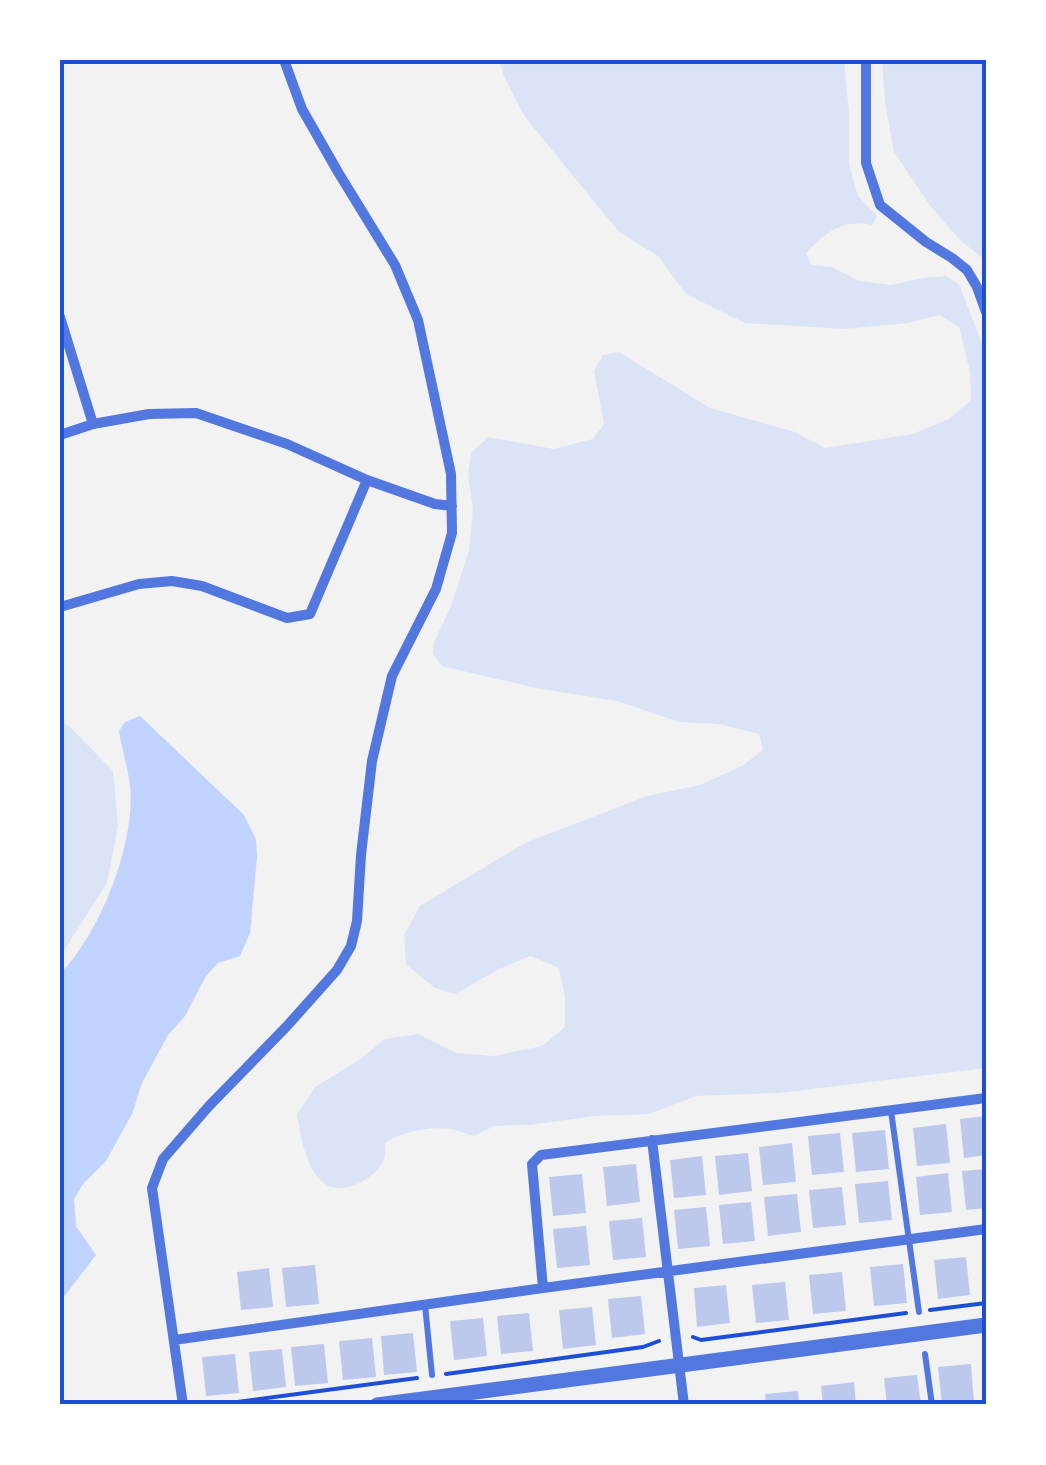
<svg xmlns="http://www.w3.org/2000/svg" width="1046" height="1465" font-family="'PT Sans',sans-serif">
	<style>
		.green { fill: #dbe4f7 }
		.water { fill: #bfd3fe }
		.building { fill: #bdc9ec }
		.lines { fill: none; stroke-linecap: round; stroke-linejoin: round }
		.path { stroke: #1d4ed8; stroke-width: 4 }
		.service { stroke: #5277de; stroke-width: 6 }
		.minor { stroke: #5277de; stroke-width: 10 }
		.tertiary { stroke: #5277de; stroke-width: 15 }
		.neatline { fill: none; stroke: #1d4ed8; stroke-width: 4 }
	</style>
	<rect width="100%" height="100%" fill="#f2f2f2"/>
	<path class="green" d="M499 60H844L849 112V164L858 196 877 216 872 225C842 219 826 232 806 253L811 265 832 267 859 281 891 285 923 278 946 276 959 284 986 354V1068L779 1093 696 1096 649 1114 595 1116 530 1125 494 1126 474 1136C466 1134 458 1130 450 1129 431 1126 400 1132 385 1143 385 1148 386 1154 384 1159 378 1177 347 1194 329 1186 307 1177 300 1135 297 1114L315 1087 359 1060 385 1039 418 1034 456 1053 494 1056 542 1046 565 1027V997L559 968 530 956 497 970 455 994 435 988 406 964 404 935 420 906 525 843 647 796 700 785 742 766 763 750 759 734 718 724 679 722 617 701 535 688 442 666 433 654 434 642 451 606 469 551 473 509 468 474 471 453 488 437 554 449 593 439 604 424 594 371 603 355 619 352 710 408 795 432 825 448 913 434 949 419 971 400 970 372 959 327 940 315 908 323 845 329 745 323 686 294 658 256 619 232 525 117 505 79Z
		M882 60H986V261L960 240 931 207 894 152 885 103Z
		M60 719 69 726 113 771 118 826 107 883 60 957Z"/>
	<path class="water" d="M140 716 244 815 256 839 257 857 250 933 240 956 218 963 206 976 185 1016 168 1035 142 1083 132 1114 106 1161 83 1184 74 1199 76 1226 96 1255 60 1302V974C100 933 136 843 130 786 128 768 122 750 119 731L125 722Z"/>
	<path class="building" d="M986 1116V1155L964 1158 960 1119Z
		M946 1124 950 1163 917 1166 913 1128Z
		M885 1130 889 1169 856 1172 852 1133Z
		M840 1133 844 1172 812 1175 808 1136Z
		M792 1143 796 1182 763 1185 759 1147Z
		M748 1153 752 1191 719 1195 715 1156Z
		M702 1156 706 1195 674 1198 670 1160Z
		M636 1164 640 1202 607 1206 603 1167Z
		M986 1169V1208L966 1210 962 1171Z
		M948 1173 952 1212 920 1215 916 1177Z
		M582 1174 586 1213 553 1216 549 1177Z
		M888 1181 892 1220 859 1223 855 1184Z
		M842 1187 846 1225 813 1228 809 1190Z
		M797 1194 801 1232 768 1236 764 1197Z
		M751 1202 755 1241 723 1244 719 1205Z
		M706 1207 710 1246 678 1249 674 1210Z
		M642 1218 646 1257 613 1260 609 1221Z
		M586 1226 590 1265 557 1268 553 1229Z
		M966 1257 970 1295 938 1299 934 1260Z
		M903 1264 907 1303 874 1306 870 1267Z
		M315 1265 319 1304 286 1307 282 1268Z
		M269 1268 273 1307 241 1310 237 1272Z
		M842 1272 846 1311 813 1314 809 1275Z
		M785 1282 789 1320 756 1323 752 1285Z
		M726 1285 730 1323 697 1327 694 1288Z
		M641 1296 645 1334 612 1338 608 1299Z
		M592 1307 596 1345 563 1349 559 1310Z
		M529 1313 533 1351 501 1354 497 1316Z
		M483 1318 487 1356 454 1360 450 1321Z
		M413 1333 417 1372 384 1375 381 1336Z
		M372 1338 376 1377 343 1380 339 1341Z
		M324 1344 328 1383 295 1386 291 1347Z
		M282 1349 286 1387 253 1391 249 1352Z
		M235 1354 239 1393 206 1396 202 1357Z
		M971 1364 974 1403 942 1405 938 1367Z
		M917 1375 921 1405H887L884 1378Z
		M854 1382 856 1405H823L821 1386Z
		M798 1391 799 1405H766L765 1394Z"/>
	<g class="lines">
		<path class="path" d="M930 1310 986 1303
			M693 1337 701 1340 906 1313
			M446 1374 643 1347 659 1341
			M214 1405 417 1378"/>
		<path class="service" d="M891 1111 919 1312
			M425 1305 432 1375
			M925 1354 932 1405"/>
		<path class="minor" d="M866 60V163L880 205 926 242 952 258 967 270 977 287 986 312
			M60 317 93 424
			M60 435 93 424 149 414 196 413 287 444 367 480 435 504 452 506
			M60 607 139 584 172 581 202 586 287 618 310 614 367 480
			M652 1140 684 1405
			M543 1288 986 1229
			M174 1340 543 1288 532 1164 541 1155 986 1098
			M183 1405 152 1188 163 1159 209 1106 287 1026 337 970 351 946 357 921 361 855 372 761 392 676 436 589 452 533 451 474 418 320 395 265 338 172 302 109 284 60"/>
		<path class="tertiary" d="M377 1405 986 1325"/>
	</g>
	<rect width="1046" height="1465" fill="none" stroke="#ffffff" stroke-width="125"/>
	<rect x="62" y="62" width="922" height="1340" class="neatline"/>
</svg>
